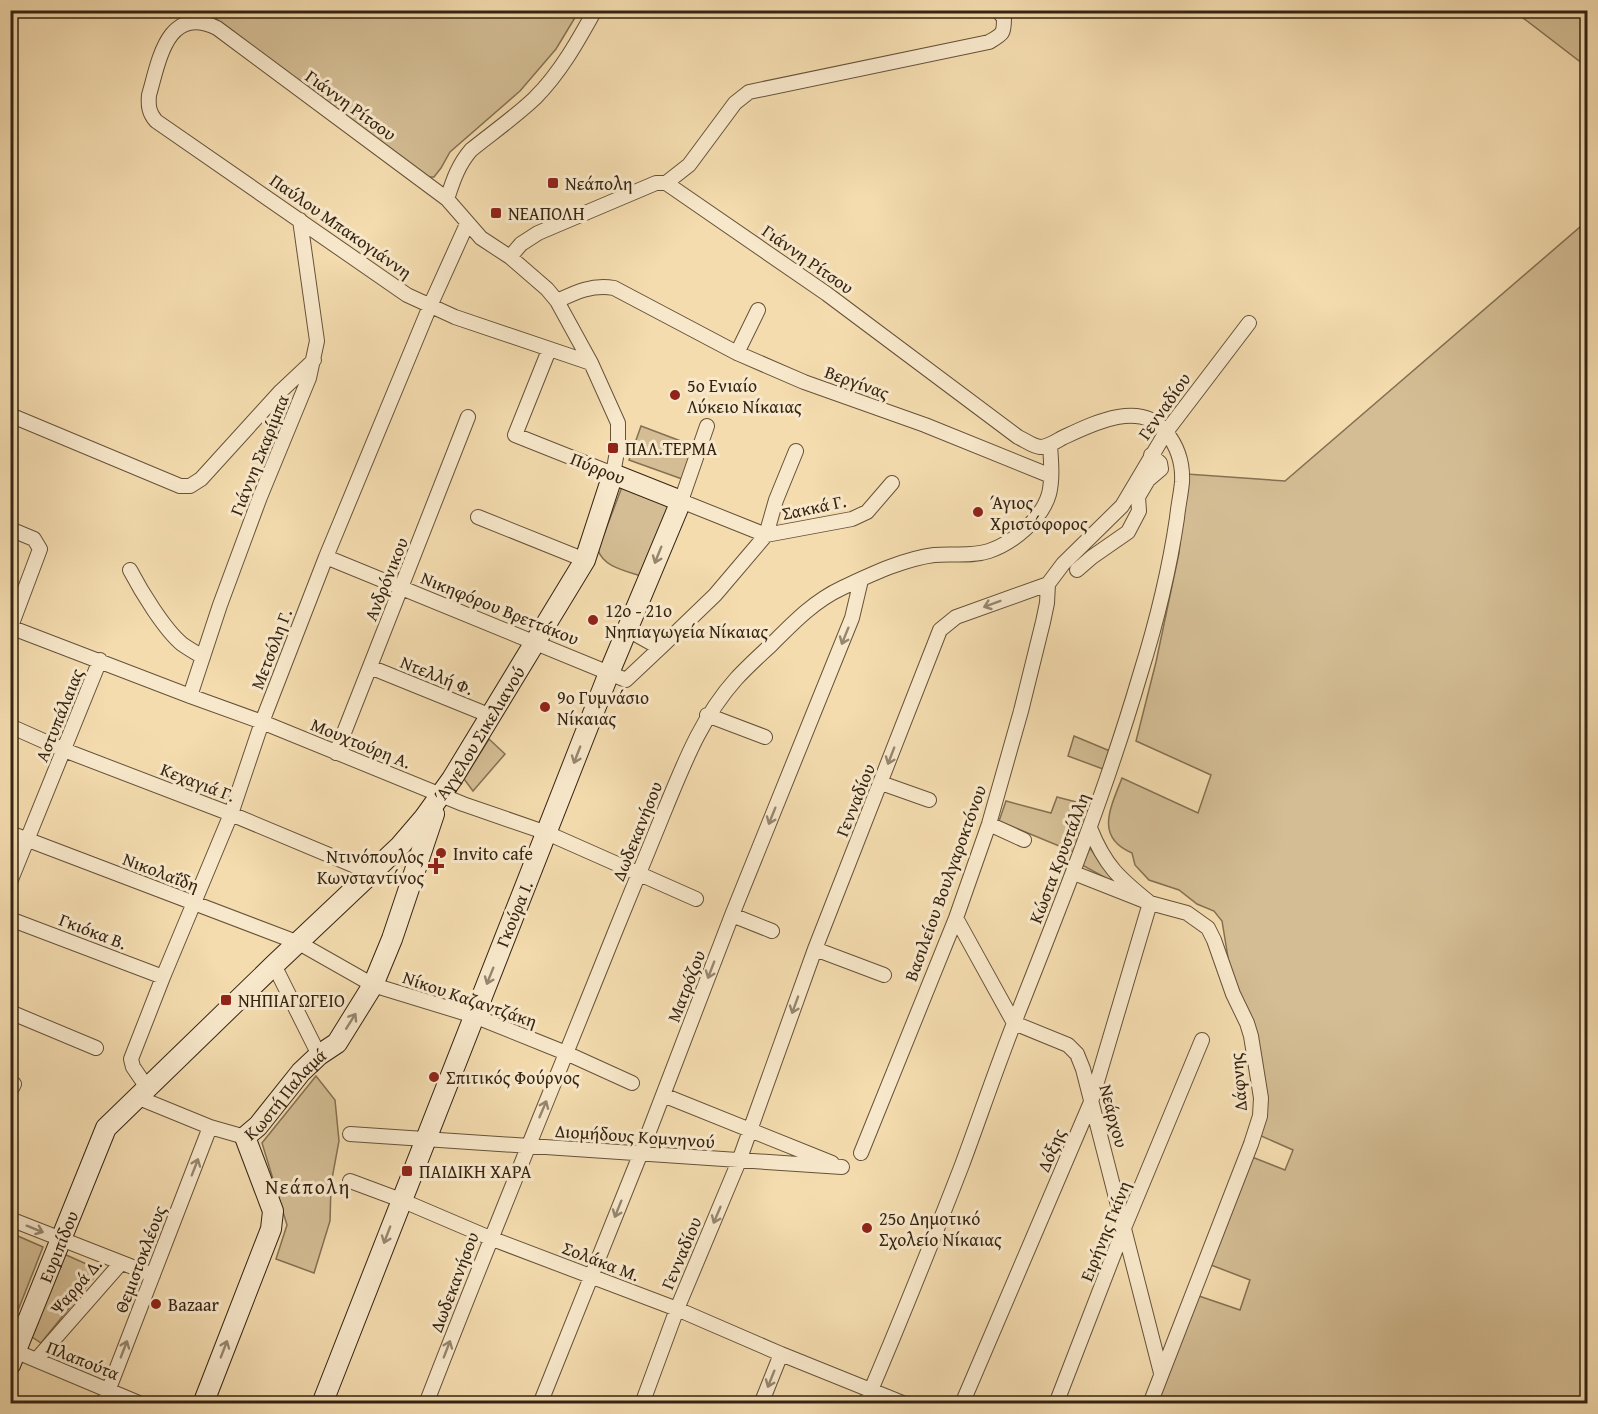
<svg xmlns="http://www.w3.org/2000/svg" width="1598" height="1414" font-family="'Gentium Book Plus',serif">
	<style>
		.green { fill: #d4bd94; stroke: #847053; stroke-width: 1.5 }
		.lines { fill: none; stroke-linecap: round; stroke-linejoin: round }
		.street-casing { stroke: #655239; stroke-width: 16 }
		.secondary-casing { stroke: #352412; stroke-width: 22 }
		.street { stroke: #f8e8cb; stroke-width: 14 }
		.secondary { stroke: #f8e8cb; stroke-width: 20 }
		.oneway { stroke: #96866e }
		.poi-dot { fill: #8f2418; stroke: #f8e8cb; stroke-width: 2 }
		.labels { text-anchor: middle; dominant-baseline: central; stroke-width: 6; stroke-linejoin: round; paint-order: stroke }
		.street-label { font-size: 18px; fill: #352412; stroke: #f8e8cb }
		.poi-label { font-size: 18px; fill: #352412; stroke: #f8e8cb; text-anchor: start }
		.neighbourhood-label { font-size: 20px; letter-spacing: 1.5px; fill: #352412; stroke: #f8e8cb }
	</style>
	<rect width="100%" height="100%" fill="#f4dcaf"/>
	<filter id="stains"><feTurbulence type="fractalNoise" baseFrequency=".00333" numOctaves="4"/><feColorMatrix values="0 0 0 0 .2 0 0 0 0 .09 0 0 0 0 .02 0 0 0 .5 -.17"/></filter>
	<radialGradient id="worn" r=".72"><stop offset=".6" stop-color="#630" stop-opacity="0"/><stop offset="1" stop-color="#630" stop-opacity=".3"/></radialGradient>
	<path class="green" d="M206 11H579L556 49 520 91 450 152 441 168 434 177H425Z
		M1514 11H1587V67Z
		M1587 221V1403H1158L1196 1295 1240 1310 1250 1280 1211 1265 1252 1157 1285 1170 1293 1150 1259 1135 1264 1100 1234 994 1222 921 1214 911 1197 904 1179 890 1149 880 1135 865 1132 853C1094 837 1111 807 1122 778L1198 813 1211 775 1136 741 1156 662 1179 553 1187 474 1285 481Z
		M641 426 694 446 682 479 629 460Z
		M625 479 674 502 644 577C627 571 604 568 598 550Z
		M1074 736 1110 751 1103 769 1068 756Z
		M489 739 505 754 473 791 464 779Z
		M1057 797 1092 806 1076 853 999 821 1006 801 1051 813Z
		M1090 848 1115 883 1082 865Z
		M316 1076 335 1100 339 1141 331 1184 330 1221 314 1273 276 1259 287 1225 262 1143Z
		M11 1233 43 1247 11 1328Z
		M64 1254 100 1270 41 1343 32 1337Z"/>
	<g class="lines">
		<g class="street-casing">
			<path id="street" d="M666 183 689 165 735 103 749 92 989 42C1003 34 1004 34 1004 18L997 10
				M447 199C453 181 458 165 471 150 492 133 515 117 535 98 560 73 578 41 595 10
				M510 257 521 244 538 233 656 183H666L827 294 1018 437C1025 440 1032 446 1040 447 1048 447 1055 442 1062 438 1092 424 1140 399 1166 432 1178 447 1183 464 1182 482 1181 494 1178 506 1177 518 1169 572 1156 624 1140 675 1106 791 1062 902 1018 1013 998 1063 981 1114 962 1165 931 1245 899 1325 865 1404
				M557 301C576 292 593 284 614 288L737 353 804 382 925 425 1051 476
				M549 350 515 435 613 474 618 446V423L591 363 557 301 547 289 510 257 481 238 447 199 217 28C167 4 159 61 149 95 148 106 149 113 156 121L407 295 455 317 591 363
				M737 353 758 310
				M10 415 180 486H190L201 479 281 391 314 360
				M707 426 681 501 766 535 852 519 867 512 892 483
				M478 517 585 560
				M10 529 34 539 40 549 10 629
				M326 557 626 680 660 648
				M130 570C141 591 164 629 182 644 189 649 196 653 203 657
				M1077 570 1092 557 1128 532 1139 511 1138 497 1148 480 1161 469 1160 463 1151 455
				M10 627 190 696 262 722 463 804 547 833 696 899
				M628 630 660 648 715 595 766 535 776 500 796 451
				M370 667 491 716
				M190 696 220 605 260 497 309 378 317 341 300 220
				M707 715 765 737
				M10 726 64 750 231 814 372 873
				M336 753 468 417
				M881 783 929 800
				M989 824 1024 840
				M10 833 299 943 373 985 474 1016 566 1053 632 1083
				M1074 873 1150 903 1187 913 1208 928 1214 940 1233 994 1247 1023 1251 1036 1261 1098 1260 1116 1251 1144 1150 1404
				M10 882 100 660
				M732 915 772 931
				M956 918 1014 1023 1068 1045 1077 1054 1083 1069 1161 1373
				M10 919 163 977
				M815 949 884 975
				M274 965 319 1055
				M10 1012 96 1048
				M148 1089 133 1067 131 1059 163 977 231 814 262 722 326 557 430 306 467 224
				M10 1092 14 1084
				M663 1095 832 1163
				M139 1098 210 1127 245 1137
				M350 1134 842 1167
				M861 1153 956 918 989 824 1021 711 1043 622 1047 603 1048 584
				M350 1181 401 1200 490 1238 677 1309 781 1354 905 1404
				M10 1219 153 1275
				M10 1349 141 1404
				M36 1360 121 1263
				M103 1404 210 1127
				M426 1404C487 1246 552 1089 615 932 632 890 649 849 666 807 685 761 702 717 736 679 747 667 759 656 771 645 793 623 814 601 842 588 870 575 903 559 934 555 952 553 971 557 989 551 1013 543 1042 519 1049 494 1053 478 1051 461 1050 445
				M540 1404 640 1155 732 915 852 618 861 580
				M642 1404 677 1309 739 1161 815 949 940 630 956 617 1048 584 1063 564 1122 506 1166 432 1249 323
				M761 1404 781 1354
				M962 1404 1091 1102 1150 903C1119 878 1105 866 1090 828
				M1056 1404 1124 1228 1202 1040"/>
		</g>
		<g class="secondary-casing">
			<g id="secondary">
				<path id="s1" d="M10 1365 106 1128 274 965 400 846 424 818 452 779 585 560 613 474 681 501 609 673 322 1404"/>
				<path id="s2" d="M203 1404 271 1229 273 1211 245 1137 258 1126 301 1072 319 1055 337 1043 373 985 392 939 434 814"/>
			</g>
		</g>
		<use href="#street" class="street"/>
		<use href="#secondary" class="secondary"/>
	</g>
	<defs><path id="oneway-shaft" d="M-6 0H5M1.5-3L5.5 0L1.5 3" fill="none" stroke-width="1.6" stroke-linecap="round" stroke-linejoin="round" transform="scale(1.5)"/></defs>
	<g class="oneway">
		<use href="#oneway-shaft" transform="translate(658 555) rotate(112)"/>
		<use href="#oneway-shaft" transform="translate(992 604) rotate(160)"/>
		<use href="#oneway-shaft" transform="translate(845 636) rotate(112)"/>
		<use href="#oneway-shaft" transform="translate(577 755) rotate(111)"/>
		<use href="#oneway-shaft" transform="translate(891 756) rotate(111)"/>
		<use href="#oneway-shaft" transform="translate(772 816) rotate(112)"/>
		<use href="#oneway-shaft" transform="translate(711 970) rotate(111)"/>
		<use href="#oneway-shaft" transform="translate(490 976) rotate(112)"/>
		<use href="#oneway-shaft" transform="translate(795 1005) rotate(110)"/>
		<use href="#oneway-shaft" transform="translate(351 1021) rotate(-58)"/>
		<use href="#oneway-shaft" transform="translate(543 1109) rotate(-67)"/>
		<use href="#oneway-shaft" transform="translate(195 1167) rotate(-69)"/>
		<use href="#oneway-shaft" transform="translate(618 1209) rotate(112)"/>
		<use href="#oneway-shaft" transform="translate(717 1215) rotate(113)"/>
		<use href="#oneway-shaft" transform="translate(35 1229) rotate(22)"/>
		<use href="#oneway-shaft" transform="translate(387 1235) rotate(111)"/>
		<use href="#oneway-shaft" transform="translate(124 1349) rotate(-69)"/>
		<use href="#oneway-shaft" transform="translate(224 1349) rotate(-69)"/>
		<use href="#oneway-shaft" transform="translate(447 1349) rotate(-69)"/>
		<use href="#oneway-shaft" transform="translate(771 1379) rotate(112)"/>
	</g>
	<g class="poi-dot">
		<rect x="547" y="177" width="12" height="12" rx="3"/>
		<rect x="490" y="207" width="12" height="12" rx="3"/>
		<circle cx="675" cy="395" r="6"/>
		<rect x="607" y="442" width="12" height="12" rx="3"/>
		<circle cx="978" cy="512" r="6"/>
		<circle cx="593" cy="620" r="6"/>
		<circle cx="545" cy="707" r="6"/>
		<circle cx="441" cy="853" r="6"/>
		<path d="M433 857h6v6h6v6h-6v6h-6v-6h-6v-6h6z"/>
		<rect x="220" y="994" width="12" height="12" rx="3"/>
		<circle cx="434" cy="1077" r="6"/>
		<rect x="401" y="1165" width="12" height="12" rx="3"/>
		<circle cx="867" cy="1228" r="6"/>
		<circle cx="156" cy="1304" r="6"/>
	</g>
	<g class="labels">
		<g class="street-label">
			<text transform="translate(351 105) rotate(36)">Γιάννη Ρίτσου</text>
			<text transform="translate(341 226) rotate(35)">Παύλου Μπακογιάννη</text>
			<text transform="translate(808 259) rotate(35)">Γιάννη Ρίτσου</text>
			<text transform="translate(857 382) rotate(20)">Βεργίνας</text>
			<text transform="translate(1164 406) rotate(-55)">Γενναδίου</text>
			<text transform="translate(259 455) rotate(-68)">Γιάννη Σκαρίμπα</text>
			<text transform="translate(598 468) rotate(22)">Πύρρου</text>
			<text transform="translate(814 507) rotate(-12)">Σακκά Γ.</text>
			<text transform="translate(386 579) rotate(-68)">Ανδρόνικου</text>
			<text transform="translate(500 608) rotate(22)">Νικηφόρου Βρεττάκου</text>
			<text transform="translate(271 649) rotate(-69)">Μετσόλη Γ.</text>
			<text transform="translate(437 675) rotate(22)">Ντελλή Φ.</text>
			<text transform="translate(59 715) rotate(-68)">Αστυπάλαιας</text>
			<text stroke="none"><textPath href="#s1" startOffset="801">Άγγελου Σικελιανού</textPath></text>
			<text transform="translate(361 743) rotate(22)">Μουχτούρη Α.</text>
			<text transform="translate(198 782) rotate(21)">Κεχαγιά Γ.</text>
			<text transform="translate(855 800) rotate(-68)">Γενναδίου</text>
			<text transform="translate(637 831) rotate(-68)">Δωδεκανήσου</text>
			<text transform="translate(1059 858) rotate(-69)">Κώστα Κρυστάλλη</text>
			<text transform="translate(161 872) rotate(21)">Νικολαΐδη</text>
			<text transform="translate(945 883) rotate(-70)">Βασιλείου Βουλγαροκτόνου</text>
			<text transform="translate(514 914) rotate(-68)">Γκούρα Ι.</text>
			<text transform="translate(93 931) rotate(21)">Γκιόκα Β.</text>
			<text transform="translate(686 986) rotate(-69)">Ματρόζου</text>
			<text transform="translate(470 999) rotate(19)">Νίκου Καζαντζάκη</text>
			<text transform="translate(1238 1082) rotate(-95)">Δάφνης</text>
			<text stroke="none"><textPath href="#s2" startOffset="344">Κωστή Παλαμά</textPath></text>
			<text transform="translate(1114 1116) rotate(75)">Νεάρχου</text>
			<text transform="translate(635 1136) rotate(4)">Διομήδους Κομνηνού</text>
			<text transform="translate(1051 1150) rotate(-67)">Δόξης</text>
			<text transform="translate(1105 1231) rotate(-68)">Ειρήνης Γκίνη</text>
			<text stroke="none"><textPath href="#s1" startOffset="128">Ευριπίδου</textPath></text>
			<text transform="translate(681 1253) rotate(-67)">Γενναδίου</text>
			<text transform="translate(140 1259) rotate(-69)">Θεμιστοκλέους</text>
			<text transform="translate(601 1261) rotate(21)">Σολάκα Μ.</text>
			<text transform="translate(454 1282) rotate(-69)">Δωδεκανήσου</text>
			<text transform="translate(76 1286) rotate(-49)">Ψαρρά Δ.</text>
			<text transform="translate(83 1360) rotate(22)">Πλαπούτα</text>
		</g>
		<g class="poi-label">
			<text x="565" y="183">Νεάπολη</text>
			<text x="508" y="213">ΝΕΑΠΟΛΗ</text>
			<text x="687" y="385">5ο Ενιαίο<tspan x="687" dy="21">Λύκειο Νίκαιας</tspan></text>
			<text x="625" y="448">ΠΑΛ.ΤΕΡΜΑ</text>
			<text x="990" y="502">Άγιος<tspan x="990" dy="21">Χριστόφορος</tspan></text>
			<text x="605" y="610">12ο - 21ο<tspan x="605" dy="21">Νηπιαγωγεία Νίκαιας</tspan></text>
			<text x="557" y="697">9ο Γυμνάσιο<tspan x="557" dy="21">Νίκαιας</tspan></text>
			<text x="453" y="853">Invito cafe</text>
			<text x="424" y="856" text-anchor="end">Ντινόπουλος<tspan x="424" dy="21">Κωνσταντίνος</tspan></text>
			<text x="238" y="1000">ΝΗΠΙΑΓΩΓΕΙΟ</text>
			<text x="446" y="1077">Σπιτικός Φούρνος</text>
			<text x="419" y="1171">ΠΑΙΔΙΚΗ ΧΑΡΑ</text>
			<text x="879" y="1218">25o Δημοτικό<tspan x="879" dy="21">Σχολείο Νίκαιας</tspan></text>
			<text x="168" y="1304">Bazaar</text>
		</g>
		<g class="neighbourhood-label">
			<text x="308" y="1186">Νεάπολη</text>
		</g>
	</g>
	<rect width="1598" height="1414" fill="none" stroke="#f4dcaf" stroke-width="36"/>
	<rect x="12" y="12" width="1574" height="1390" fill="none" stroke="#352412" stroke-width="3"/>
	<rect x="18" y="18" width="1562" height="1378" fill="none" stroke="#352412" stroke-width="1.5"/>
	<rect width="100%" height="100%" filter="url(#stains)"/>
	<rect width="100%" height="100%" fill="url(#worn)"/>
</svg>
